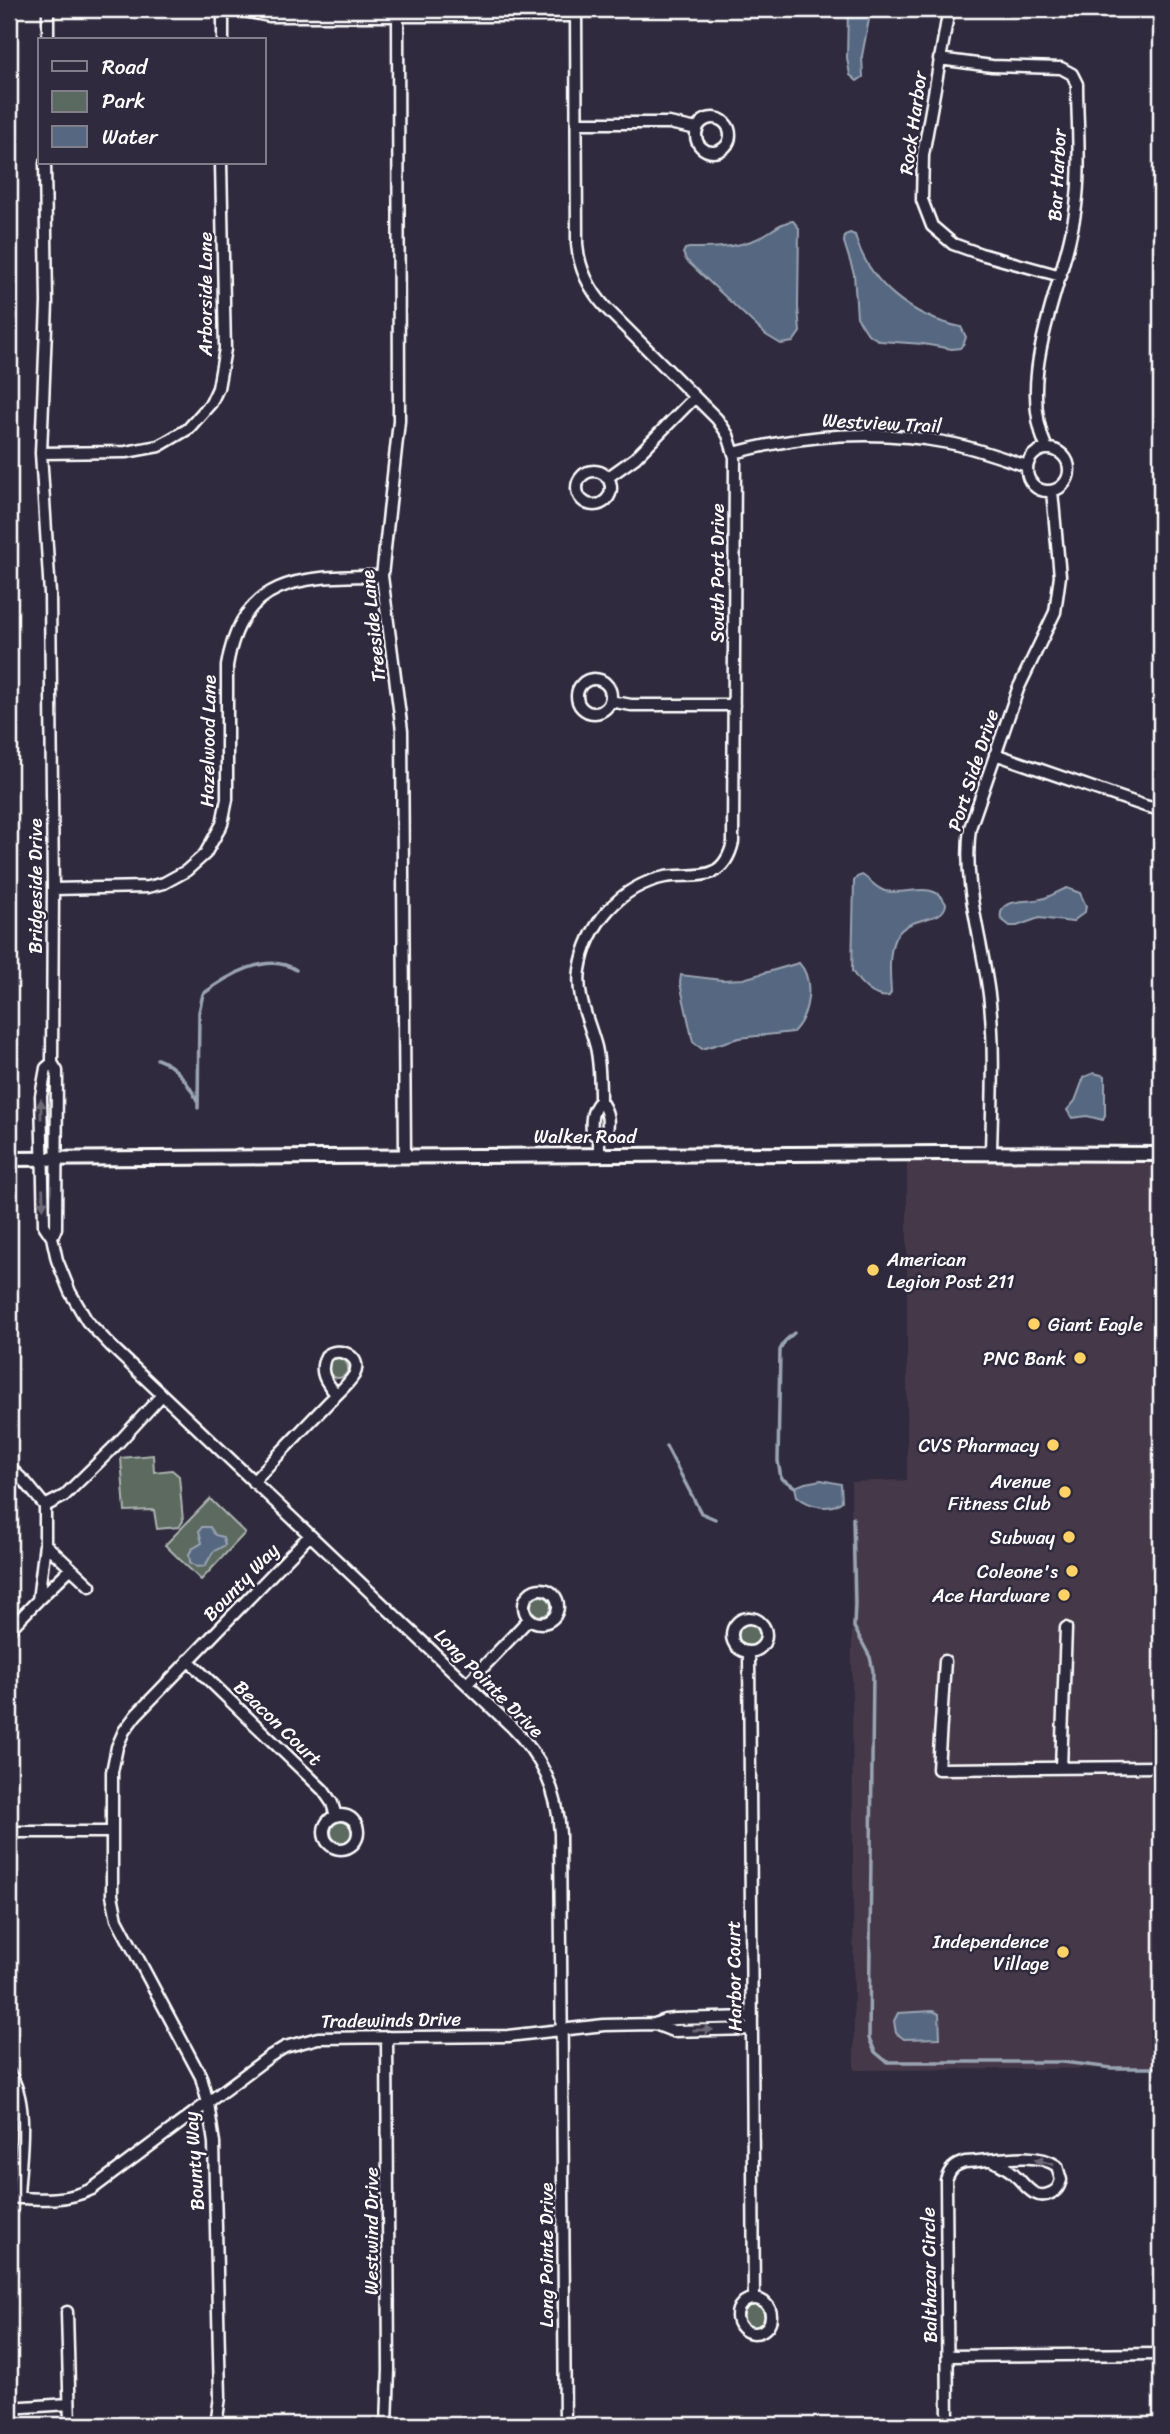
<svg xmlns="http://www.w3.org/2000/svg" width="1170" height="2434" font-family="Sriracha,sans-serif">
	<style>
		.built { fill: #443948 }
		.green { fill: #5b6a61; stroke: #adb4b0; stroke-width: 2 }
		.water { fill: #566881; stroke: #9aa4b3; stroke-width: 2 }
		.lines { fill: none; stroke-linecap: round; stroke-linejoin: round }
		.stream { stroke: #9aa4b3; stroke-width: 3.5 }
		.minor-casing { stroke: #fff; stroke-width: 15 }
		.tertiary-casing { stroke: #fff; stroke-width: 18 }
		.minor { stroke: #2f2a3d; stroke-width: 10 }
		.tertiary { stroke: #2f2a3d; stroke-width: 12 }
		.oneway { fill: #6d6a77 }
		.poi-dot { fill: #ffd166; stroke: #2f2a3d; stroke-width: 2.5 }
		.labels { text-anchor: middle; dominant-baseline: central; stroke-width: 5; stroke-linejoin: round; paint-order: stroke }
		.street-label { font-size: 19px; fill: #fff; stroke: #2f2a3d }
		.poi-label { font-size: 19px; fill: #fff; stroke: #2f2a3d; text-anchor: end }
	</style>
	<rect width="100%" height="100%" fill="#2f2a3d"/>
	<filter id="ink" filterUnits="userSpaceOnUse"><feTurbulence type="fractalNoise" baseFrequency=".0143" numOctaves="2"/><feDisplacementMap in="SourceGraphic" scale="14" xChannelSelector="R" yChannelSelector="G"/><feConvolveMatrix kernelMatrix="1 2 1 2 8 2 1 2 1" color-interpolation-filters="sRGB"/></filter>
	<g filter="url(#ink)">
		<path class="built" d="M907 1161 1161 1163V2068L854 2070 851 1482 907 1480Z"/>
		<path class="green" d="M328 1368a10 10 0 1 1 20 0a10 10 0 1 1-20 0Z
			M153 1455 154 1472 172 1470 179 1476 183 1521 179 1527 157 1529 154 1510 125 1511 121 1458Z
			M210 1499 245 1533 201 1580 165 1545Z
			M531 1606a10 10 0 1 1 20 0a10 10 0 1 1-20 0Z
			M738 1635a11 11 0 1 1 22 0a11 11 0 1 1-22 0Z
			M331 1832a11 11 0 1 1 22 0a11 11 0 1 1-22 0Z
			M743 2316a11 11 0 1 1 22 0a11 11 0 1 1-22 0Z"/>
		<path class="water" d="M848 9H871L862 56 863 77 857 81 850 75 847 58Z
			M793 221 799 228 798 307 800 332 793 342 781 344 766 335 686 260 683 253 685 249 689 248C712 248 733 248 754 240 768 235 779 222 793 221Z
			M850 233 855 235C869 284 912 317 961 327L966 337 964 343 960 348 952 349 923 344 880 341 868 334 857 317 854 274 844 242 845 235Z
			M862 875C871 880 875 888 885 891 906 896 935 879 946 904 944 924 909 913 895 938 888 953 890 976 891 992L889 996C874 999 860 984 852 971L854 881 857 877Z
			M1067 888 1080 893 1086 906 1085 912 1072 922 1039 918 1017 926H1010L1001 919C997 897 1027 903 1041 899 1050 897 1058 891 1067 888Z
			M799 963C815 980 809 1016 793 1032L739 1038 702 1049 693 1042 680 983 681 975 722 980 743 979Z
			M1094 1073 1105 1076V1116L1103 1120 1087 1116 1072 1118 1067 1110 1075 1101 1084 1077Z
			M821 1480 841 1484 842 1501C830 1512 808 1506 797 1496L795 1487 805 1483Z
			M202 1527H210L215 1535 223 1537 225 1545 213 1552 205 1566 197 1567 190 1562 189 1554 192 1549 202 1543 199 1531Z
			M933 2011 939 2014 940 2038 904 2039 896 2033 894 2021 898 2013Z"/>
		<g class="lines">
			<path class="stream" d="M157 1059C177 1066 188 1083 198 1102
				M198 1108 199 1012 203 994C227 976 268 951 296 970
				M794 1333 785 1341 780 1350 778 1461 781 1478 795 1487
				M666 1446 701 1513 715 1519
				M853 1518 855 1604 854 1627 870 1657 873 1671 869 2038 875 2052 887 2062H1063L1112 2068H1161"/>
			<g class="minor-casing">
				<path id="minor" d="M234 9 269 16H576
					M398 9 399 421 382 576 402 731 405 1156
					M576 9 577 244C579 269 589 289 606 308L717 419 728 435 735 457 733 842C730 855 725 866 713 872 699 878 680 874 665 877 620 886 587 925 580 970 576 998 589 1020 596 1047 600 1065 600 1083 600 1101
					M949 9 923 155 922 200 932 226 953 244 981 254 1061 276
					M48 40V9
					M223 40V9
					M939 59 992 66 1061 68 1072 74 1077 84C1077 121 1081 160 1077 197 1070 278 1012 371 1047 449
					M696 135a17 17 0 1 1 34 0a17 17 0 1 1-34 0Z
					M577 123H669L697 129
					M45 163 47 303 41 453 50 594 53 889 52 1063 57 1071 56 1228 52 1237
					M1027 470a21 21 0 1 1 42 0a21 21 0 1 1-42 0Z
					M41 453 126 452 159 446 188 429 211 403 218 388 225 349 221 163
					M734 453C803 434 878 429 949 443 976 448 1002 458 1027 466
					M577 488a17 17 0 1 1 34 0a17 17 0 1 1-34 0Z
					M607 478 635 458 695 397
					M577 696a17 17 0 1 1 34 0a17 17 0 1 1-34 0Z
					M610 701 631 705H734
					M995 754 1145 806 1161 810
					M53 889 148 887 164 883 186 871 205 854 222 824 227 799V666C242 573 307 577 382 576
					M52 1063 46 1068 41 1096 44 1225 52 1237 57 1260 70 1292 87 1321 111 1346 511 1726C542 1757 558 1791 560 1834L565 2425
					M991 1153C992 1103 995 1052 990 1003 984 944 962 887 970 828L1018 689 1055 612 1060 576 1052 491
					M599 1155V1138L592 1133C591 1120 591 1111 600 1101 608 1111 609 1120 607 1133L599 1138
					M9 1467 27 1484 45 1506 64 1496 118 1443 162 1395
					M253 1482C278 1455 303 1429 328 1403 336 1395 348 1385 354 1375 364 1357 339 1345 326 1356 318 1372 326 1382 336 1394
					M45 1544 90 1586
					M524 1606a17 17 0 1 1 34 0a17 17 0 1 1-34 0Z
					M39 1599 71 1568
					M732 1635a17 17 0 1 1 34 0a17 17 0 1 1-34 0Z
					M9 1630 38 1600 45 1544V1506
					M749 1653 754 2299
					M188 1660 323 1790 332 1803 336 1816
					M945 1661 938 1769 1161 1767
					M467 1684 529 1619
					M1061 1768 1066 1628
					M324 1832a17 17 0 1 1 34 0a17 17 0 1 1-34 0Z
					M9 1832H112
					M655 2024 673 2031 752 2029
					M387 2037 389 2370 387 2425
					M9 2073C31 2103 19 2161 18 2198
					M9 2197C38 2199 65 2202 92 2189L270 2056 285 2047 318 2038 508 2036 604 2025 655 2024 665 2020 675 2019 752 2017
					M737 2316a17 17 0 1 1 34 0a17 17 0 1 1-34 0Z
					M67 2312 70 2425
					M948 2356 1161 2354
					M9 2408 69 2404
					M216 2425 220 2397 214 2143 208 2103 201 2077 117 1919 112 1895V1772L117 1747 124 1731 136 1715 310 1535
					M948 2425 946 2180C950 2169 954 2165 965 2162 992 2161 1035 2150 1057 2166L1061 2180C1059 2186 1058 2190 1051 2193 1034 2202 1024 2183 1013 2173 1007 2168 1000 2164 993 2161"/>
			</g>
			<g class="tertiary-casing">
				<path id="tertiary" d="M9 1159 940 1153 1161 1154"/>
			</g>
			<use href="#minor" class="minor"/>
			<use href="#tertiary" class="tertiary"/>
		</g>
		<defs><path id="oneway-solid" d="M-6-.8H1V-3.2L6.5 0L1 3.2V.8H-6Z" transform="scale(1.75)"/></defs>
		<g class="oneway">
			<use href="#oneway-solid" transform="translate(41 1109) rotate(-90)"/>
			<use href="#oneway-solid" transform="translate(43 1199) rotate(88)"/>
			<use href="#oneway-solid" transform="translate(703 2030) rotate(-1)"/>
			<use href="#oneway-solid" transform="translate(1044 2162) rotate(-164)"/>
		</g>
	</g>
	<g class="poi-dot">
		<circle cx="873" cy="1270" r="7"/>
		<circle cx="1034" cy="1324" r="7"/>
		<circle cx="1080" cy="1358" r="7"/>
		<circle cx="1053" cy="1445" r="7"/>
		<circle cx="1065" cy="1492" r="7"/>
		<circle cx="1069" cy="1537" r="7"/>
		<circle cx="1072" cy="1571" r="7"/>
		<circle cx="1064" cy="1595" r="7"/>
		<circle cx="1063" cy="1952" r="7"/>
	</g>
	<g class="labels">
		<g class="street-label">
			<text transform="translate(913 123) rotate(-82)">Rock Harbor</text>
			<text transform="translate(1057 175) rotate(-87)">Bar Harbor</text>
			<text transform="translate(205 294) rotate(-90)">Arborside Lane</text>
			<text transform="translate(882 423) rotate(3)">Westview Trail</text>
			<text transform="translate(717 573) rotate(-90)">South Port Drive</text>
			<text transform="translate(373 626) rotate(-96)">Treeside Lane</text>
			<text transform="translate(208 741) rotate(-89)">Hazelwood Lane</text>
			<text transform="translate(973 770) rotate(-72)">Port Side Drive</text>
			<text transform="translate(35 886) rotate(-90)">Bridgeside Drive</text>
			<text x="585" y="1136">Walker Road</text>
			<text transform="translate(241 1582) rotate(-46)">Bounty Way</text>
			<text transform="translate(489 1683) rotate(45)">Long Pointe Drive</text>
			<text transform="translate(278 1723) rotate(44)">Beacon Court</text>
			<text transform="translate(734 1976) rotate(-91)">Harbor Court</text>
			<text transform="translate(391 2020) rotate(-1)">Tradewinds Drive</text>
			<text transform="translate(194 2161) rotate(-94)">Bounty Way</text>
			<text transform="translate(371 2231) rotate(-90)">Westwind Drive</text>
			<text transform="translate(546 2255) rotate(-90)">Long Pointe Drive</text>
			<text transform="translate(929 2275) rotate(-91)">Balthazar Circle</text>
		</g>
		<g class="poi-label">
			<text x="887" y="1259" text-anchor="start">American<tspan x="887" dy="22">Legion Post 211</tspan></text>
			<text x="1048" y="1324" text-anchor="start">Giant Eagle</text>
			<text x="1066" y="1358">PNC Bank</text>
			<text x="1039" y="1445">CVS Pharmacy</text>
			<text x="1051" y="1481">Avenue<tspan x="1051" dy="22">Fitness Club</tspan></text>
			<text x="1055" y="1537">Subway</text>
			<text x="1058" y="1571">Coleone's</text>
			<text x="1050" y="1595">Ace Hardware</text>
			<text x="1049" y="1941">Independence<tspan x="1049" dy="22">Village</tspan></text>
		</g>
	</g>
	<rect width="1170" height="2434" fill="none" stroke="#2f2a3d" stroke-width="35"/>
	<rect x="18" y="18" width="1135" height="2399" fill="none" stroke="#fff" stroke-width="2.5" filter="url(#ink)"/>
	<rect x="38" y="38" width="228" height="126" fill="#2f2a3d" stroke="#827f8b" stroke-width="2"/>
	<rect x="52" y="61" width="35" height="10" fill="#2f2a3d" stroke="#827f8b" stroke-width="2"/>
	<text x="102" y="74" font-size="21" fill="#ffffff">Road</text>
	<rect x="52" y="91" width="35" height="21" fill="#5b6a61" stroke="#827f8b" stroke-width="2"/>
	<text x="102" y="108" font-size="21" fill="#ffffff">Park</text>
	<rect x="52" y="126" width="35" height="21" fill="#566881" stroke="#827f8b" stroke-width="2"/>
	<text x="102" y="144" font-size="21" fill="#ffffff">Water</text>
</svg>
